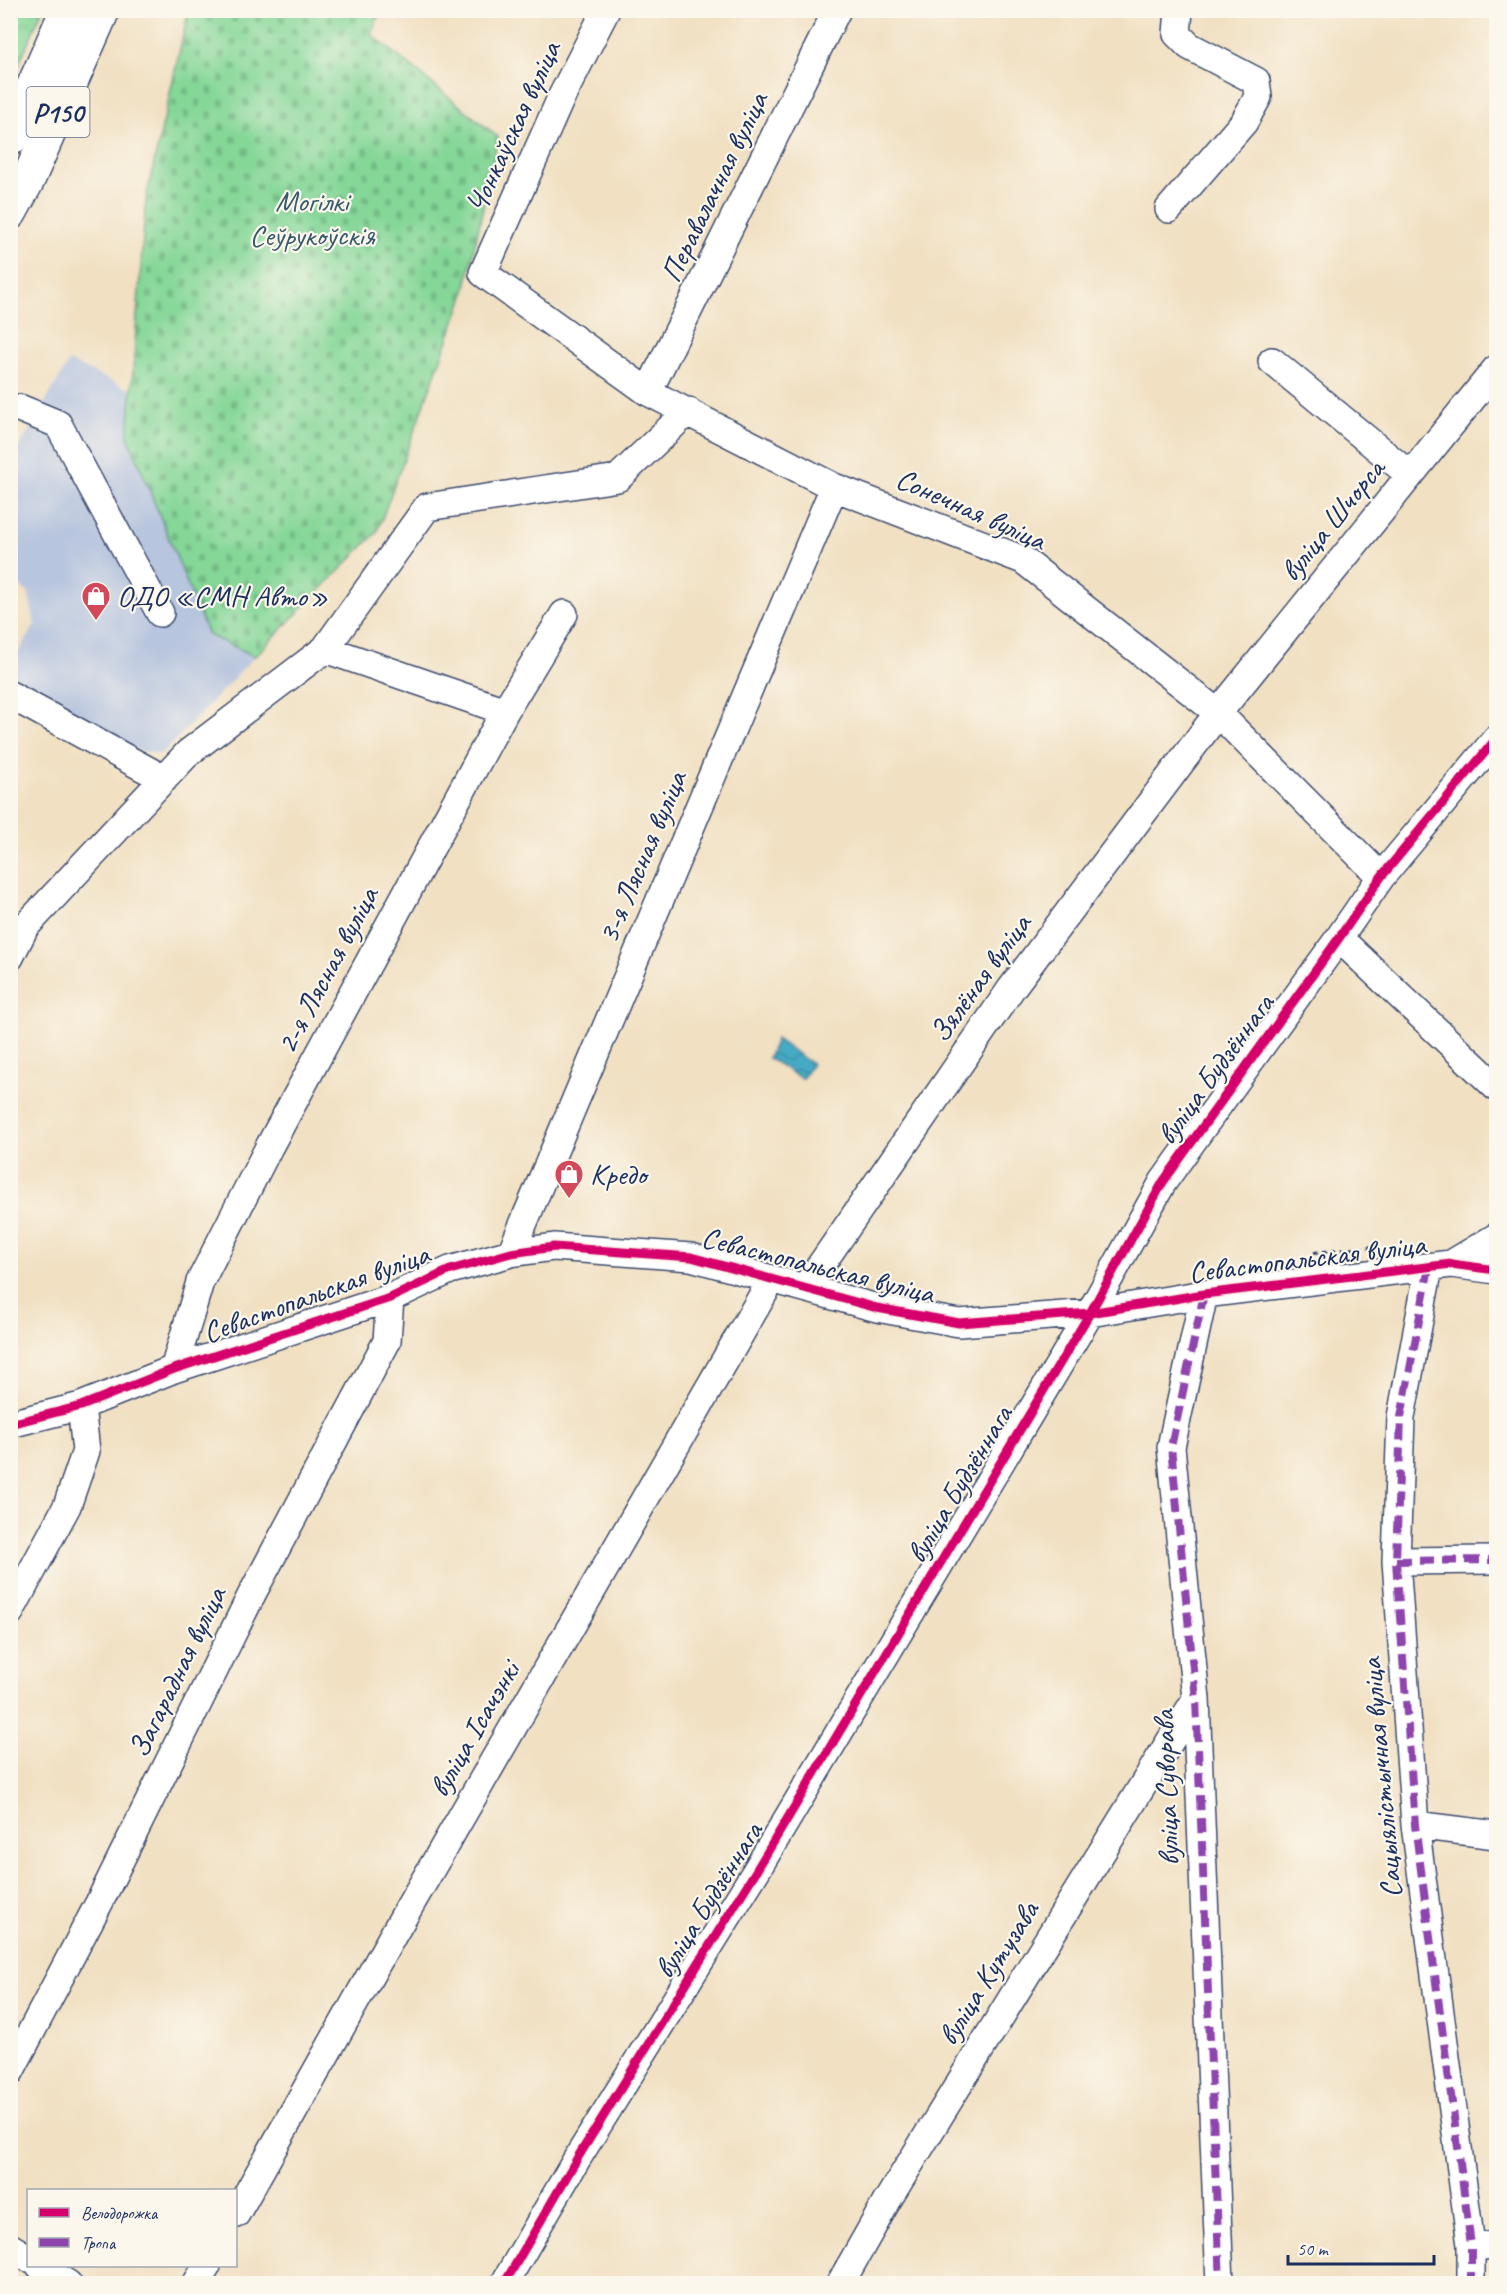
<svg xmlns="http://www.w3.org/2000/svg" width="1507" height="2294" font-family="Caveat,sans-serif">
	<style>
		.industrial { fill: #b8c5de }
		.grass { fill: url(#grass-tufts); stroke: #50837b; stroke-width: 1.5 }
		.cemetery { fill: url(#cemetery-stones); stroke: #50837b; stroke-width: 1.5 }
		.water { fill: url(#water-waves); stroke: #306c90; stroke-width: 1.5 }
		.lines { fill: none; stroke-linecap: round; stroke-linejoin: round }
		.minor-casing { stroke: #3b4a6d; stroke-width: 30 }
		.major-casing { stroke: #3b4a6d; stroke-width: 36 }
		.path { stroke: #3b4a6d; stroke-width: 4; stroke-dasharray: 4.5 4.5; stroke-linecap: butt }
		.minor { stroke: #fff; stroke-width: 27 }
		.major { stroke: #fff; stroke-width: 33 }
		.quiet { stroke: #8e44ad; stroke-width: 8; stroke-dasharray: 15 8; stroke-linecap: butt }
		.cycleway-casing { stroke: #fbf7ec; stroke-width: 13 }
		.cycleway { stroke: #d6006c; stroke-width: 9 }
		.labels { text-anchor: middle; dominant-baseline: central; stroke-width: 4.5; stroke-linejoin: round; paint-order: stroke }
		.shield { fill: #fbf7ec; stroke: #5e6b89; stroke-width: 1.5 }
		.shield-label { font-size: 28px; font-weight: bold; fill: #1b2f5e }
		.street-label { font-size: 30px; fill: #1b2f5e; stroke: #fbf7ec }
		.park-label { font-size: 30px; fill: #36596c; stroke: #fbf7ec }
		.poi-label { font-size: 30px; fill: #1b2f5e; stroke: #fbf7ec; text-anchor: start }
	</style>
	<defs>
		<pattern id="grass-tufts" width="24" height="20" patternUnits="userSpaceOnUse" patternTransform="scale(1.5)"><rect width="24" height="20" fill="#85d798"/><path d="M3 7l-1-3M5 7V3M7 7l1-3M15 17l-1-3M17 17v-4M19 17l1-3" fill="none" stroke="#72b985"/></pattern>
		<pattern id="cemetery-stones" width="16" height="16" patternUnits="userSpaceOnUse" patternTransform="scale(1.5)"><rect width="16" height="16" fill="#85d798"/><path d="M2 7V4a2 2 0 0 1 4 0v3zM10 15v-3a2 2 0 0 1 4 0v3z" fill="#72b985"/></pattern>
		<pattern id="water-waves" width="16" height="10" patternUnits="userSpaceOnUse" patternTransform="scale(1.5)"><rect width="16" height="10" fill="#44aac3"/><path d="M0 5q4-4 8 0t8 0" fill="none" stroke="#388ba2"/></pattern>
	</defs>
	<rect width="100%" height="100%" fill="#fbf7ec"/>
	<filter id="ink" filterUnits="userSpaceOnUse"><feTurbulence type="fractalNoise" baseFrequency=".0167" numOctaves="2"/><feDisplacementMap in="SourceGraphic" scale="12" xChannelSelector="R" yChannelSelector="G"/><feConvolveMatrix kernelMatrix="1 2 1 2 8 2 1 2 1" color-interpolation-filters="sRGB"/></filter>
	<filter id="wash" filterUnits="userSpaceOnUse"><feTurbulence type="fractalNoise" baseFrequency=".008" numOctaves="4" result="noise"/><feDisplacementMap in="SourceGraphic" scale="24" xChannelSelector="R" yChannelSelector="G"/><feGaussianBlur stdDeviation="1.35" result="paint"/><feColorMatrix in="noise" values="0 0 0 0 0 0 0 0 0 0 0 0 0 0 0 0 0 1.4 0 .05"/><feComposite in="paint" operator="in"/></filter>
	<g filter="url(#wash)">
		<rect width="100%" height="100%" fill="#f1e0c2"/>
		<path class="industrial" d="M69 361 131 390 128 437 208 635 255 656 162 754 133 750 11 683 10 666 35 625 28 592 11 580V461Z"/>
		<path class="grass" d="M11 10 42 11 11 82 10 11Z"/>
		<path class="cemetery" d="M189 10 381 11 371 34 498 137 464 296 377 532 255 656 208 635 128 437 146 198Z"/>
		<path class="water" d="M776 1039 812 1064 802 1079 768 1058Z"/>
	</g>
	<g filter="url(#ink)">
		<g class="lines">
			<g class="minor-casing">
				<path id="minor" d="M606 10 561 98 483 273 648 392 834 487 1023 560 1218 713 1381 877
					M1169 209 1244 122 1258 97 1256 81 1189 46 1177 34 1179 10
					M1272 361 1410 475
					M648 392 837 10
					M19 408 58 424 160 613
					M325 649 505 711
					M10 695 164 779
					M1339 938 1496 1087
					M10 957 25 927 188 753 325 649 427 507 618 478 688 411
					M511 1253 834 487
					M1451 1264 1496 1237
					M1429 1267 1401 1417 1396 1561 1415 1825 1471 2245V2284
					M805 1288 1011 989 1218 713 1496 369
					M1204 1294 1171 1447 1196 1699 1220 2284
					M174 1369 200 1282 269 1147 505 711 564 614
					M10 1424 81 1406 174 1369 390 1298 450 1270 511 1253 554 1247 691 1257 877 1308 959 1323 1090 1313 1204 1294 1451 1264 1496 1270
					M1396 1561 1496 1560
					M10 1612 67 1506 86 1451 81 1406
					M1415 1825 1496 1835
					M10 2072 99 1903 252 1594 387 1341 390 1298
					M236 2214 393 1935 772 1279
					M1471 2245 1496 2246
					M10 2247 28 2258
					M40 2266 68 2284
					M196 2284 207 2266
					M504 2284 578 2157 756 1871 1090 1313 1163 1182 1339 938 1381 877 1496 739
					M840 2284 887 2201 1196 1699"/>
			</g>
			<g class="major-casing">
				<path id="major" d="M10 139 67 10
					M10 213 28 180 103 10"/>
			</g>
			<path class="path" d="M1314 1253 1373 1247"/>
			<use href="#minor" class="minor"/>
			<use href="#major" class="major"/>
			<path class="quiet" d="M1429 1267 1401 1417 1396 1561 1415 1825 1471 2245V2284
				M1204 1294 1171 1447 1196 1699 1220 2284
				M1396 1561 1496 1560"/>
			<g class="cycleway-casing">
				<path id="cycleway" d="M10 1424 81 1406 174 1369 390 1298 450 1270 511 1253 554 1247 691 1257 877 1308 959 1323 1090 1313 1204 1294 1451 1264 1496 1270
					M504 2284 578 2157 756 1871 1090 1313 1163 1182 1339 938 1381 877 1496 739"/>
			</g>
			<use href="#cycleway" class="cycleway"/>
		</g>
	</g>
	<defs>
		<g id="shop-pin" transform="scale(1.5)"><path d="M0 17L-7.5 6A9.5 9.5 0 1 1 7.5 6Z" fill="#d1495b" stroke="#fbf7ec"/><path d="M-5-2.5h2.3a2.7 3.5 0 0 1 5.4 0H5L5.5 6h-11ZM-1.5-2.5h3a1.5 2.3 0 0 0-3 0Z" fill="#fff"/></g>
	</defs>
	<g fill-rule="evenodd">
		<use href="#shop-pin" x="96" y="596"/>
		<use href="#shop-pin" x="569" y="1174"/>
	</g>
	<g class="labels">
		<rect class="shield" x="26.5" y="87" width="63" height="50" rx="4.5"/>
		<g class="shield-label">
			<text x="58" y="112">Р150</text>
		</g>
		<g class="street-label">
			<text transform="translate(513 127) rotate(-65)">Чонкаўская вуліца</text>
			<text transform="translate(714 187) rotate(-64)">Перавалачная вуліца</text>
			<text transform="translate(971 509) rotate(24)">Сонечная вуліца</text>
			<text transform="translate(1332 520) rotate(-51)">вуліца Шчорса</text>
			<text transform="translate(642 857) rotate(-67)">3-я Лясная вуліца</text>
			<text transform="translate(327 970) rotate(-62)">2-я Лясная вуліца</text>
			<text transform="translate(980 978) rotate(-54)">Зялёная вуліца</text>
			<text transform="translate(1215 1069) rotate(-54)">вуліца Будзённага</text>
			<text transform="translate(1307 1258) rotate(-7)">Севастопальская вуліца</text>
			<text transform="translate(818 1265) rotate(14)">Севастопальская вуліца</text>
			<text transform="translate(316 1293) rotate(-20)">Севастопальская вуліца</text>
			<text transform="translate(959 1484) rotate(-59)">вуліца Будзённага</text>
			<text transform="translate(177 1672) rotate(-64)">Загарадная вуліца</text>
			<text transform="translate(474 1729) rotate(-60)">вуліца Ісачэнкі</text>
			<text transform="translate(1381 1778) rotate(-95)">Сацыялістычная вуліца</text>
			<text transform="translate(1166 1788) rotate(-92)">вуліца Суворава</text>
			<text transform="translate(708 1900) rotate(-58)">вуліца Будзённага</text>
			<text transform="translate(988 1973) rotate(-58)">вуліца Кутузава</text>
		</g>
		<g class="park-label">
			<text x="312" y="201">Могілкі<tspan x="312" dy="34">Сеўрукоўскія</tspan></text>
		</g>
		<g class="poi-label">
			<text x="117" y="596">ОДО «СМН Авто»</text>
			<text x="590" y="1174">Кредо</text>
		</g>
	</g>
	<rect width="1507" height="2294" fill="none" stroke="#fbf7ec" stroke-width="36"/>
	<rect x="27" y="2189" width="210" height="78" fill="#fbf7ec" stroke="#a1a7b3" stroke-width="1.5"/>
	<rect x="39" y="2208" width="30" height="9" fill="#d6006c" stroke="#a1a7b3" stroke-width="1.5"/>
	<text x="81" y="2219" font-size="18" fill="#1b2f5e">Велодорожка</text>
	<rect x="39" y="2238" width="30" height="9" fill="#8e44ad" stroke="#a1a7b3" stroke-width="1.5"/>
	<text x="81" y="2249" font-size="18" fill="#1b2f5e">Тропа</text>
	<path d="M1288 2255v9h146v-9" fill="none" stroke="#1b2f5e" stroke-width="3"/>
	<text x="1297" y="2255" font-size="18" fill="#1b2f5e" stroke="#fbf7ec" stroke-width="4.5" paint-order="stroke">50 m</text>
</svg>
